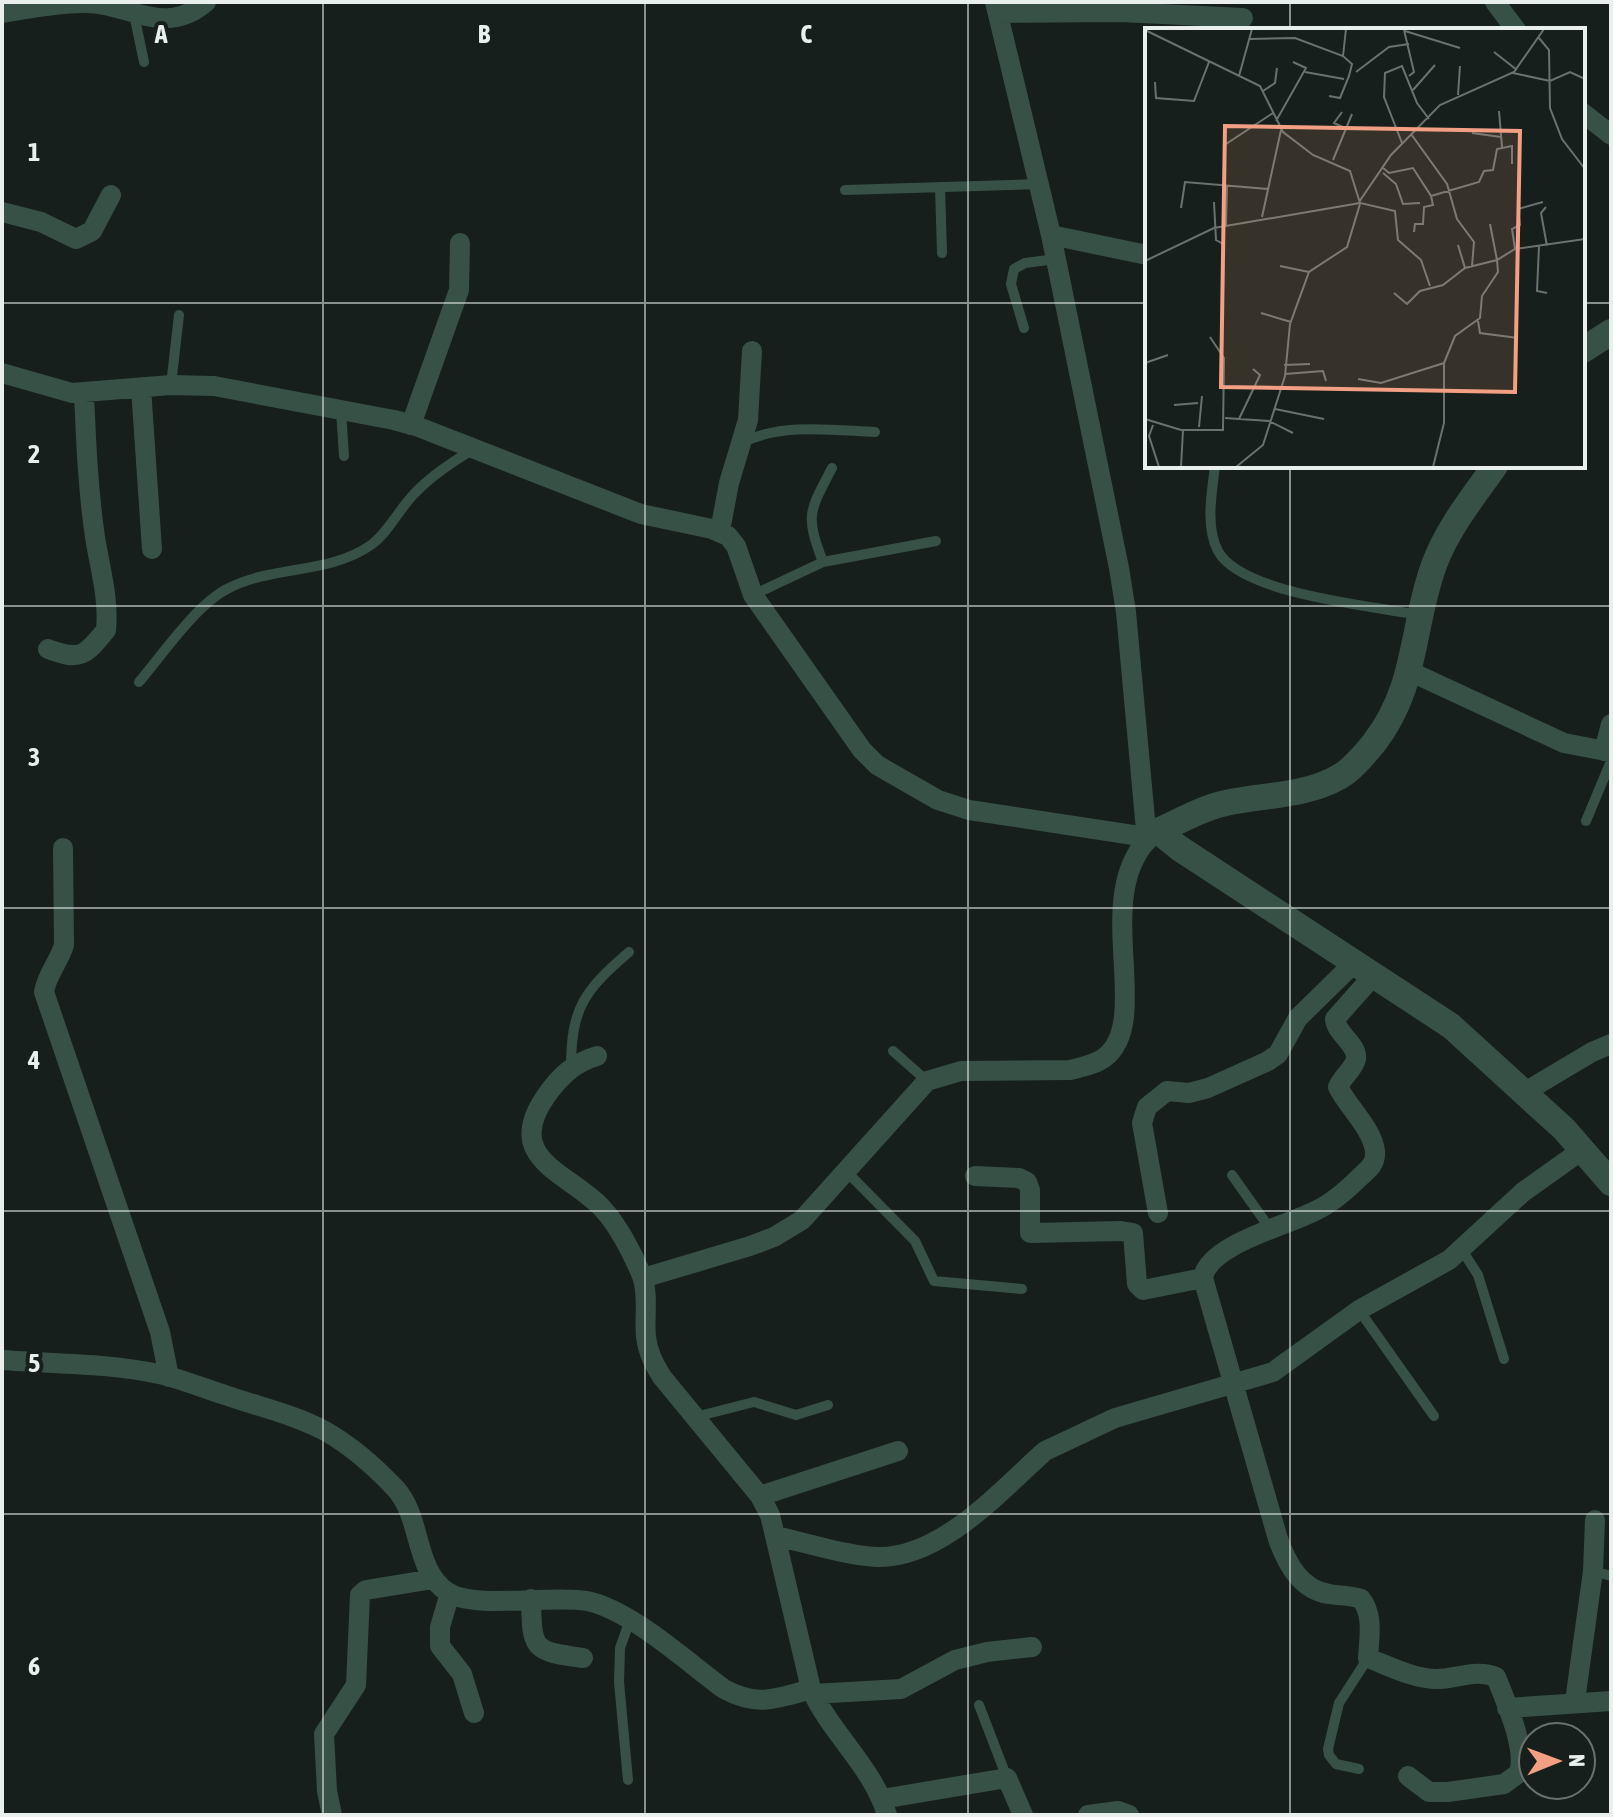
<svg xmlns="http://www.w3.org/2000/svg" width="1613" height="1817" font-family="'Asap Condensed',sans-serif">
	<style>
		.lines { fill: none; stroke-linecap: round; stroke-linejoin: round }
		.service { stroke: #375147; stroke-width: 10 }
		.minor { stroke: #375147; stroke-width: 20 }
		.tertiary { stroke: #375147; stroke-width: 26 }
		.grid { fill: none; stroke: #e9efec; stroke-width: 2; stroke-opacity: 0.55 }
		.inset-road { fill: none; stroke: #6a726f; stroke-width: 2 }
		.view { fill: #f39f83; fill-opacity: 0.15; stroke: #f39f83; stroke-width: 4 }
		.inset-edge { fill: none; stroke: #e9efec; stroke-width: 4 }
		.grid-label { font-size: 26px; text-anchor: middle; font-weight: bold; fill: #e9efec; stroke: #161f1b; stroke-width: 8; stroke-linejoin: round; paint-order: stroke }
	</style>
	<rect width="100%" height="100%" fill="#161f1b"/>
	<g class="lines">
		<path class="service" d="M134 14 144 62
			M940 187 942 253
			M845 190 1039 184
			M1024 328 1011 284 1014 269 1025 263 1056 259
			M171 385 179 315
			M341 410 344 456
			M743 442C783 423 831 430 875 432
			M1215 466C1212 492 1205 526 1218 551 1241 594 1373 606 1419 615
			M823 562C805 515 809 512 832 468
			M753 595 823 562 936 541
			M139 682C162 655 196 605 227 589 272 565 328 575 371 545 389 532 399 509 414 494 431 476 451 463 472 450
			M1586 821 1611 761
			M893 1051 927 1081
			M571 1068C571 1007 585 990 629 952
			M847 1172 915 1241 934 1281 1022 1289
			M1232 1175 1271 1230
			M1462 1250 1478 1275 1504 1359
			M1359 1310 1434 1416
			M695 1417 754 1402 796 1415 828 1405
			M1593 1571 1611 1576
			M979 1705 1007 1778
			M1359 1769 1336 1764 1329 1755 1328 1749 1339 1703 1368 1658
			M628 1780 619 1682 620 1648 630 1620"/>
		<path class="minor" d="M995 2 1051 235 1119 568 1126 612 1147 841
			M1495 2 1516 30
			M2 13C28 9 55 3 82 3 128 1 163 39 206 2
			M998 13 1121 12 1243 18
			M1583 113 1611 135
			M2 212 41 222 76 239 92 231 111 195
			M1051 235 1147 255
			M2 373 72 393 171 385 214 386 394 420 416 426 641 514 712 529 728 536 736 546 753 595 862 750 877 765 910 784 938 800 969 810 1146 837
			M141 388 152 549
			M411 425 459 290 460 243
			M720 531 729 483 748 420 752 351
			M48 649C80 661 85 656 106 630 109 597 100 569 95 537 88 489 86 441 84 393
			M1409 671 1564 743 1611 752
			M1604 751 1611 724
			M63 848 64 945C59 962 47 974 44 992L160 1332 169 1377
			M1374 975 1335 1019C1336 1034 1358 1044 1356 1059 1354 1069 1342 1077 1338 1087 1348 1107 1372 1128 1375 1151 1376 1163 1370 1168 1361 1176 1348 1189 1334 1202 1317 1210 1290 1225 1208 1244 1203 1278L1278 1539C1287 1564 1301 1590 1329 1594 1340 1596 1350 1595 1361 1599 1374 1615 1369 1639 1368 1658 1389 1666 1412 1678 1434 1679 1455 1680 1475 1668 1496 1677 1505 1700 1527 1748 1519 1773L1504 1784 1448 1792H1429L1408 1776
			M597 1056C574 1063 560 1076 546 1096 502 1159 568 1172 602 1208 618 1225 633 1254 642 1276 649 1295 644 1318 646 1337 648 1353 654 1364 662 1377L760 1496 770 1515 775 1536 811 1689C831 1734 873 1767 887 1815
			M1525 1092 1592 1052 1611 1044
			M975 1176 1019 1178 1027 1182 1030 1190V1233L1121 1231 1133 1233 1137 1284 1143 1290 1203 1278
			M1158 1213 1142 1123 1147 1107 1167 1091 1189 1093 1208 1088 1268 1061 1278 1054 1298 1018 1355 962
			M643 1278 750 1246 774 1237 802 1220 927 1081 961 1071 1070 1070C1082 1067 1094 1065 1104 1058 1156 1020 1086 889 1155 833
			M2 1360C54 1364 108 1363 159 1374 182 1379 205 1389 228 1396 260 1407 295 1415 325 1431 350 1445 376 1468 395 1488 423 1518 413 1571 449 1593 476 1609 551 1595 587 1601 631 1610 687 1662 724 1689 757 1707 776 1699 811 1689
			M760 1496 898 1451
			M775 1536C808 1543 843 1555 877 1557 941 1559 1001 1490 1045 1451L1115 1418 1273 1372 1359 1310 1449 1260 1523 1192 1582 1150
			M450 1593 440 1627V1646L462 1674 474 1713
			M531 1599C532 1650 532 1651 583 1658
			M813 1694 901 1689 955 1660 987 1652 1032 1647
			M1575 1701 1593 1571 1595 1520
			M1507 1708 1611 1701
			M882 1799 1007 1778 1023 1815
			M332 1815 327 1791 324 1734 356 1685 360 1595 366 1590 433 1579
			M1088 1815 1118 1811 1129 1815"/>
		<path class="tertiary" d="M1583 350 1611 332
			M1495 466C1473 497 1447 529 1434 565 1411 628 1418 686 1374 743 1364 755 1352 770 1339 777 1306 796 1263 795 1226 803 1202 808 1180 821 1158 831L1179 848 1451 1026 1564 1129 1611 1183"/>
	</g>
	<path class="grid" d="M323 2V1815M645 2V1815M968 2V1815M1290 2V30M2 303H1147M1583 303H1611M1290 466V1815M2 606H1611M2 908H1611M2 1211H1611M2 1514H1611"/>
	<g transform="translate(1145 28)">
		<rect width="440" height="440" fill="#161f1b"/>
		<path class="inset-road" d="M0 2 115 58 138 104 168 127 205 143 215 175 250 183 253 212 276 232 285 258M259 2 269 44 264 48M260 3 315 20M394 10 404 22 405 80 417 111 440 141M105 11 150 10 198 28 207 36 204 48 195 70 184 68M349 24 372 42M198 28 201 1M160 44 199 51M211 44 244 19 264 16M368 45 405 53 425 44 440 51M94 48 107 1M10 54 11 70 49 73 64 34M268 62 290 37M118 63 130 55 132 40M313 67 315 38M354 83 357 119M197 84 189 95 202 101M131 93 161 40 148 34M327 105 356 109M266 106 302 156 312 191 329 214 327 238M257 115 239 69 240 45 257 38 272 75 284 91M78 118 128 85M188 132 207 86M237 139 244 145 268 140 286 168 288 177 279 179 278 196H270L269 204M238 145 251 156 258 176 275 175M286 168 334 154 339 143 348 142 352 121 367 118V136M69 174 71 212 78 216M214 174 246 127 295 77 369 44 399 1M401 179 396 185 402 218M36 180 40 154 123 161M117 189 136 102M345 196 352 232M81 197 82 158M313 217 320 240M394 218 392 263 402 265M370 221 367 201 375 197 373 181 398 174M0 233 69 200 215 175M135 238 164 244M249 265 262 276 275 263 298 257 320 240 352 232 370 221 440 211M116 285 146 294M333 293 335 305 373 310M0 335 23 327M139 337 165 336M140 346 178 343 181 353M213 351 236 355 299 335M29 377 53 375M130 381 179 391M80 390 124 393 148 405M0 391 36 402H78L79 330 65 309M94 391 115 347 108 341M8 397 4 408 14 439M54 399 57 368M36 439 38 402M91 439 118 417 140 348 145 296 164 244 202 219 215 176M288 439 299 395V335L310 308 335 290 337 268 353 244 352 232"/>
		<path class="view" d="M80 98 375 103 370 364 76 359Z"/>
		<rect width="440" height="440" class="inset-edge"/>
	</g>
	<g class="grid-label">
		<text x="161" y="43">A</text>
		<text x="484" y="43">B</text>
		<text x="806" y="43">C</text>
		<text x="34" y="161">1</text>
		<text x="34" y="463">2</text>
		<text x="34" y="766">3</text>
		<text x="34" y="1069">4</text>
		<text x="34" y="1372">5</text>
		<text x="34" y="1675">6</text>
	</g>
	<rect width="1613" height="1817" fill="none" stroke="#e9efec" stroke-width="8"/>
	<g transform="translate(1557 1761) rotate(89)"><circle r="38" fill="#161f1b" stroke="#6a726f" stroke-width="2"/>
	<path d="M0-6L14 30L0 20L-14 30Z" fill="#f39f83"/>
	<text y="-12" font-size="22" font-weight="bold" text-anchor="middle" fill="#e9efec">N</text>
	</g>
</svg>
